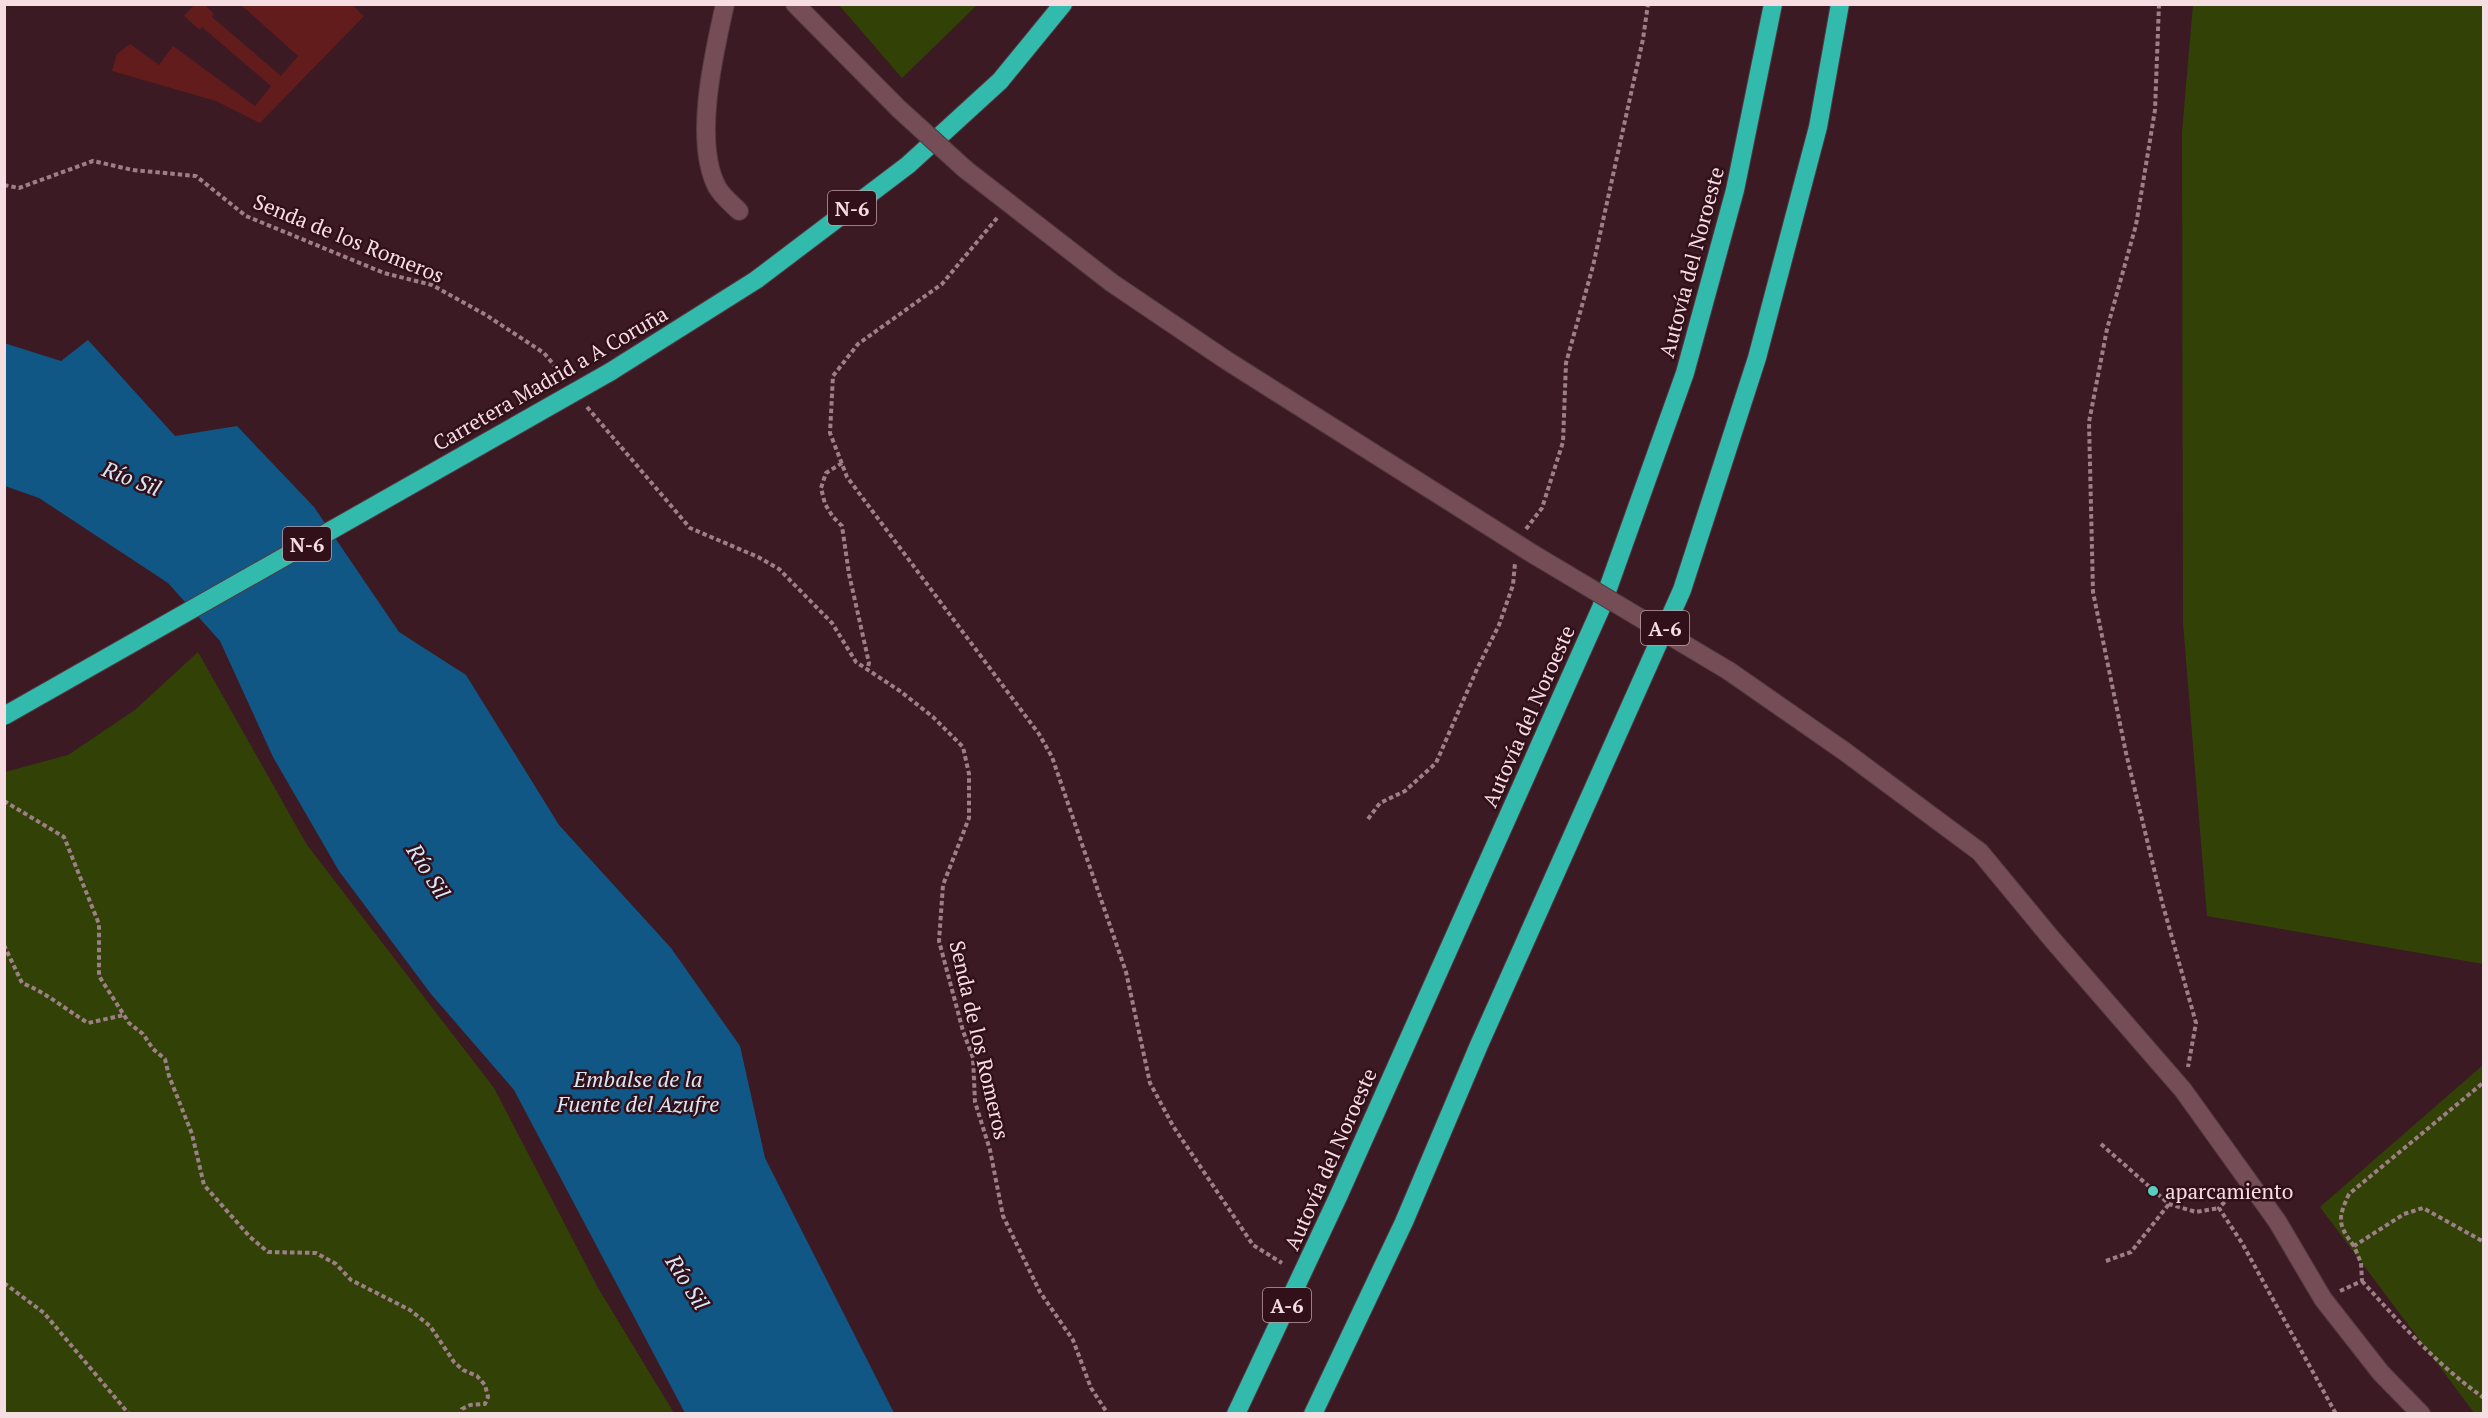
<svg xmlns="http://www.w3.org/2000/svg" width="2488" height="1418" font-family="'PT Serif',serif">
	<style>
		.green { fill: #324206 }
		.water { fill: #115786 }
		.building { fill: #621c1c }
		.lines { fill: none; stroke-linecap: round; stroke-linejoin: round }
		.street-casing { stroke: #543840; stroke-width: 20 }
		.secondary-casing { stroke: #543840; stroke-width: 20 }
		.highway-casing { stroke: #543840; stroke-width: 20 }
		.path { stroke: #9d7f86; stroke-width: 4; stroke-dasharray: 4.5 3; stroke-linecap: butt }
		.street { stroke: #744d56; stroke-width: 18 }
		.secondary { stroke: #744d56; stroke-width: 18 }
		.highway { stroke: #32bbad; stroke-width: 18 }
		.secondary-bridge-casing { stroke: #543840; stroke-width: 20; stroke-linecap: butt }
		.highway-bridge-casing { stroke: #543840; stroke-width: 20; stroke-linecap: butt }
		.secondary-bridge { stroke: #744d56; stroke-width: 18 }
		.highway-bridge { stroke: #32bbad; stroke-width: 18 }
		.poi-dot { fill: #58cebf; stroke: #31101a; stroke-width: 2 }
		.labels { text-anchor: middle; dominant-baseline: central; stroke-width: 5; stroke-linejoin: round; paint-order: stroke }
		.shield { fill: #31101a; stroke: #bba0a6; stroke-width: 1.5 }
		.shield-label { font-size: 20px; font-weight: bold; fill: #f6dde2 }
		.street-label { font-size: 21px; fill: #f6dde2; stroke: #31101a }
		.poi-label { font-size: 21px; fill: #f6dde2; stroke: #31101a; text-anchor: start }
		.water-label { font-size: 22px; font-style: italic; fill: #d6e7f5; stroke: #31101a }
	</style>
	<rect width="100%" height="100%" fill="#3c1a23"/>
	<path class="green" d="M839 5H977L902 78Z
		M2193 5H2483V964L2207 916 2183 623 2182 132Z
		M198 652 307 845 494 1088 598 1288 674 1413H5V772L68 755 135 710Z
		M2483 1065 2484 1413 2475 1414 2320 1207Z"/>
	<path class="water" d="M88 340 175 436 237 426 314 507 399 632 466 675 559 825 671 948 740 1046 765 1158 894 1413H685L514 1090 431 994 339 871 273 757 220 641 168 583 39 498 5 486 4 343 61 361Z"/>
	<path class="building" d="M195 4H204L214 14 212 17 281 76 298 56 240 4H351L364 16 260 123 216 101 112 71 117 54 130 44 159 65 173 46 255 106 271 86 202 27 200 30 184 16Z"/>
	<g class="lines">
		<g class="street-casing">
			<path id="street" d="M725 4C714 53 693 141 717 187 722 196 732 204 739 211"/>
		</g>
		<g class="secondary-casing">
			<path id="secondary" d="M795 4 899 109
				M965 169 1112 283 1226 360 1533 554
				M1729 671 1844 751 1980 852 2051 938 2183 1090 2277 1221 2323 1299 2381 1373 2421 1414"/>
		</g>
		<g class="highway-casing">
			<path id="highway" d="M610 372 756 280 908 165 1000 81 1063 4
				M1236 1414 1338 1197 1601 608 1685 373 1735 190 1773 4
				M1313 1414 1404 1222 1479 1045 1682 590 1757 358 1818 127 1840 4"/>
		</g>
		<path class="path" d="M2159 4 2155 110 2136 225 2107 329 2089 422 2093 592 2126 753 2162 902 2196 1023 2188 1067
			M4 185 19 188 93 161 133 170 196 176 246 216 384 273 432 285 486 315 544 353 564 377
			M997 218 942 284 858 344 833 376 830 433 847 477 1039 734 1052 757 1126 972 1150 1083 1173 1126 1253 1245 1282 1263
			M587 407 690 528 758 557 779 569 832 623 856 662 900 691 933 717 963 747 969 774V818L943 885 939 941 963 1031 973 1058 975 1102 990 1150 1003 1216 1040 1292 1073 1340 1091 1388 1108 1414
			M842 463 826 473 821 488 825 504 833 517 842 526 849 574 869 663 867 670
			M1526 529 1542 508 1563 442 1566 363 1593 266 1643 39 1648 4
			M4 801 64 837 99 924V976L129 1023 143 1034 153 1049 165 1059 169 1076 192 1134 204 1185 250 1237 268 1252 316 1253 336 1264 351 1280 410 1310 430 1326 454 1362 463 1370 477 1376 485 1385 488 1397 485 1404 470 1405 462 1409 461 1414
			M1368 819 1380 803 1405 791 1436 763 1477 669 1499 625 1513 585 1515 563
			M4 945 22 983C47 993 65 1009 88 1023L124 1015
			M2101 1144 2169 1204 2196 1212 2219 1208
			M2235 1191 2219 1208 2242 1243 2336 1414
			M2354 1246C2337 1224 2338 1218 2349 1194L2484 1082
			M2106 1261 2131 1252 2169 1204
			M2362 1281C2400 1323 2437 1365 2484 1398
			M4 1283 44 1313 129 1414
			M2340 1291 2362 1281 2361 1263 2354 1246 2404 1214 2423 1208 2484 1242"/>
		<use href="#street" class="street"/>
		<use href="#secondary" class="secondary"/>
		<use href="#highway" class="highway"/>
		<g class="secondary-bridge-casing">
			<path id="secondary-bridge" d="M899 109 965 169
				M1533 554 1729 671"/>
		</g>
		<g class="highway-bridge-casing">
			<path id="highway-bridge" d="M4 716 610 372"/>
		</g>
		<use href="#secondary-bridge" class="secondary-bridge"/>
		<use href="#highway-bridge" class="highway-bridge"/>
	</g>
	<circle class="poi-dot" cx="2153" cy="1191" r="6"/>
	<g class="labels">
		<g class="shield">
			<rect x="828" y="191" width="48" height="34" rx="4.5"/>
			<rect x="283" y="527" width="48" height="34" rx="4.5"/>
			<rect x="1641" y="611" width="48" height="34" rx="4.5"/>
			<rect x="1263" y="1288" width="48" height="34" rx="4.5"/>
		</g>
		<g class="shield-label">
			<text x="852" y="208">N-6</text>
			<text x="307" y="544">N-6</text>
			<text x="1665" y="628">A-6</text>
			<text x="1287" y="1305">A-6</text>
		</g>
		<g class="street-label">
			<text transform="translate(349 238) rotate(22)">Senda de los Romeros</text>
			<text transform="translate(1691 262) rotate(-75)">Autovía del Noroeste</text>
			<text transform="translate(550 378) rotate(-30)">Carretera Madrid a A Coruña</text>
			<text transform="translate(1528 716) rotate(-66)">Autovía del Noroeste</text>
			<text transform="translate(980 1040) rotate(77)">Senda de los Romeros</text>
			<text transform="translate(1330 1159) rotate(-66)">Autovía del Noroeste</text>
		</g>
		<g class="poi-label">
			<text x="2165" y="1191">aparcamiento</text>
		</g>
		<g class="water-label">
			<text transform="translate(132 478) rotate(21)">Río Sil</text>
			<text transform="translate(429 871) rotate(58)">Río Sil</text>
			<text x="638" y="1078">Embalse de la<tspan x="638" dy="25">Fuente del Azufre</tspan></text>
			<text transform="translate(688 1282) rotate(58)">Río Sil</text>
		</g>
	</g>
	<rect width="2488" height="1418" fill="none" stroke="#f6dde2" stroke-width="12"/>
</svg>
